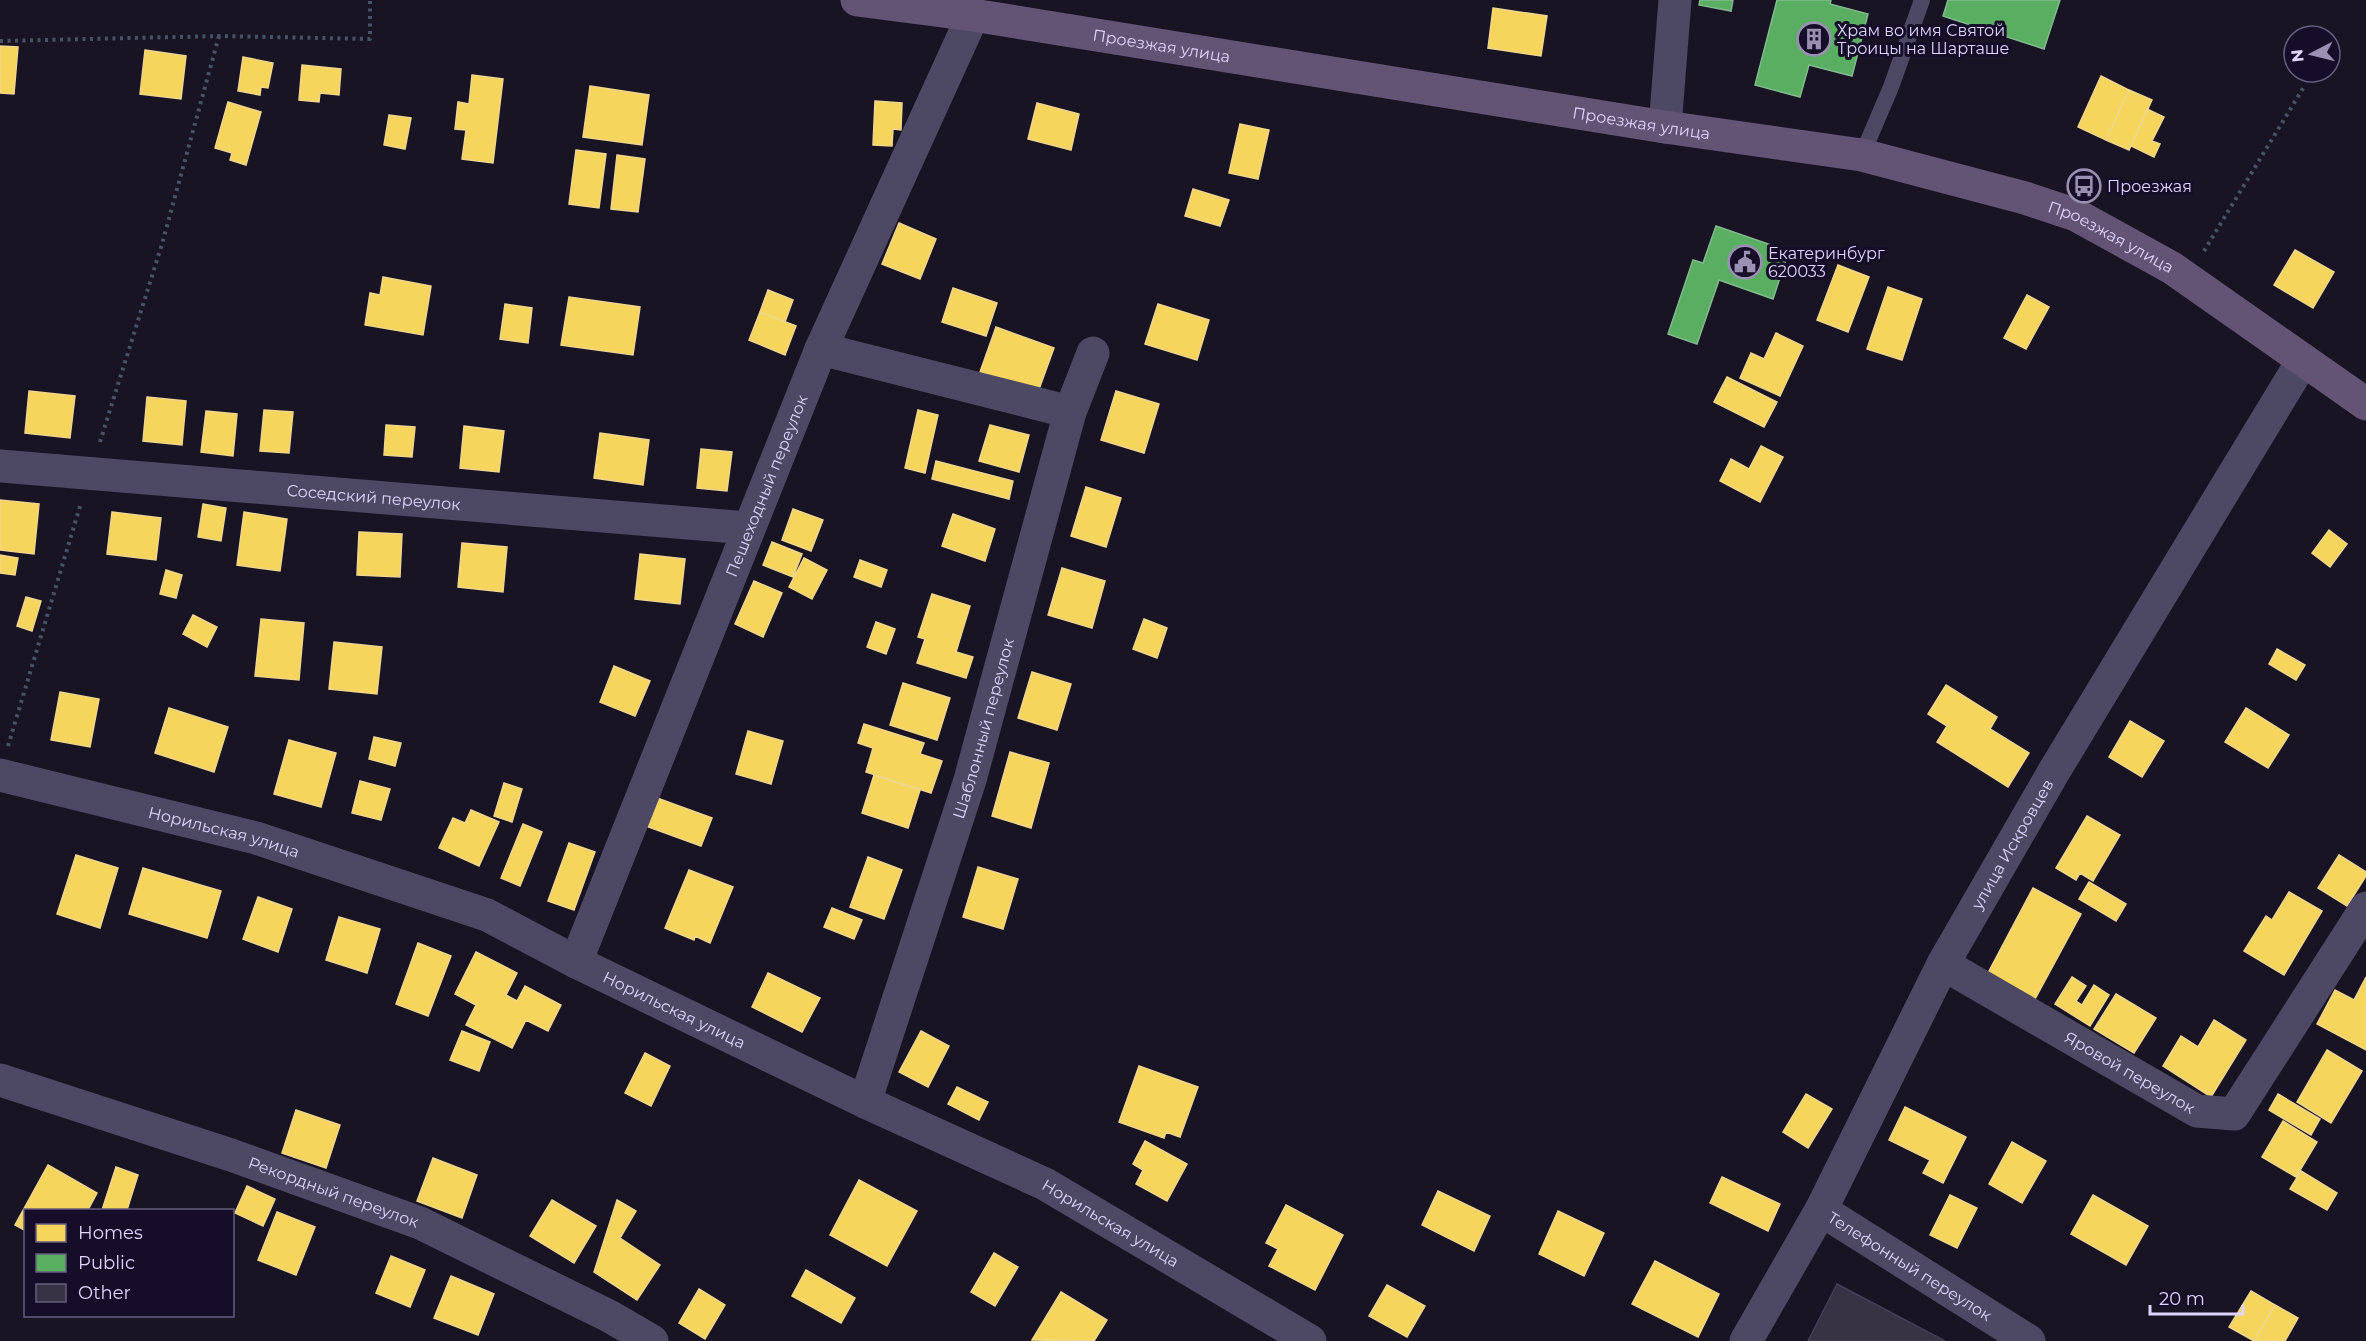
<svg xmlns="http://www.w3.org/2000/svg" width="2366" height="1341" font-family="Montserrat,sans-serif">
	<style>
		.homes { fill: #f6d55c; stroke: #efd58d; stroke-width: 1.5 }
		.public { fill: #5aae61; stroke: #82ba90; stroke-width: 1.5 }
		.building { fill: #383245; stroke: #463e57; stroke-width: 1.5 }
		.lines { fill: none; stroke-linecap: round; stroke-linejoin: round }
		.path { stroke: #475365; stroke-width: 4; stroke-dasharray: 3 4.5; stroke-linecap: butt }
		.lane { stroke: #4d4864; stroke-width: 16 }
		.street { stroke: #4d4864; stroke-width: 33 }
		.primary { stroke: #635374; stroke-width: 33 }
		.labels { text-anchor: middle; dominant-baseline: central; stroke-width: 6; stroke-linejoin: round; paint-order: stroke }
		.poi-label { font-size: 16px; fill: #dfd5ff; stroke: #160e29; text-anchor: start }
		.street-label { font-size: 16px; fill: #dfd5ff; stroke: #160e29 }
	</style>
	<rect width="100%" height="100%" fill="#191423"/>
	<path class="homes" d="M1493 8 1547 16 1541 56 1488 48Z
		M0 46 18 47 14 94 0 93Z
		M145 50 186 56 181 99 140 94Z
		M243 57 273 63 268 88 261 87 260 95 238 91Z
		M302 65 341 69 339 95 320 93 319 102 299 100Z
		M472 75 503 79 493 163 462 159 466 130 455 129 458 102 469 104Z
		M2101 76 2129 90 2106 140 2078 127Z
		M590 86 649 95 642 145 583 137Z
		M2129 90 2152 100 2129 150 2106 140Z
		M875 101 902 103 901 130 893 129 892 146 873 145Z
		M228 102 261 112 246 165 230 160 232 153 215 148Z
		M1037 103 1079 114 1071 150 1028 139Z
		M2147 109 2164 117 2152 141 2160 144 2154 157 2131 146Z
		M389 115 411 118 405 149 384 145Z
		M1240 124 1269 130 1258 179 1229 173Z
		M576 150 606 154 599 208 569 204Z
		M617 155 645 159 638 212 611 209Z
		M1193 189 1229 200 1220 226 1185 216Z
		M899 223 936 239 920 279 882 264Z
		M2295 250 2334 272 2313 308 2274 285Z
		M1838 265 1869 277 1848 332 1817 320Z
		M383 277 431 286 423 335 365 325 370 293 380 295Z
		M1888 287 1922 299 1902 360 1867 349Z
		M953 288 997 303 986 336 942 322Z
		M768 290 793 300 785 322 760 312Z
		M2027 295 2049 307 2026 349 2004 338Z
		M569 297 640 307 633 355 561 345Z
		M505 304 532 308 528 343 500 339Z
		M1158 304 1209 320 1197 360 1145 344Z
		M760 312 796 326 785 355 749 340Z
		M996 327 1054 348 1038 392 980 372Z
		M1776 333 1803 346 1780 396 1740 378 1751 353 1764 359Z
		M1727 377 1777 402 1764 427 1714 402Z
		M29 391 75 396 70 438 25 433Z
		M1116 391 1159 404 1144 453 1101 440Z
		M147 397 186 401 182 445 143 441Z
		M264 410 293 412 289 453 260 451Z
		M918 410 938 415 925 473 905 468Z
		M206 411 237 414 233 456 201 452Z
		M386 425 415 427 412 457 384 455Z
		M990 425 1029 435 1019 472 979 461Z
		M464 426 504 431 499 472 460 468Z
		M600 433 649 440 643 485 594 478Z
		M1761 446 1783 457 1760 502 1720 481 1731 459 1749 469Z
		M701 449 732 452 727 491 697 488Z
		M936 461 1013 481 1009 499 932 479Z
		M1086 487 1121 498 1106 547 1071 536Z
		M0 500 39 504 34 554 0 550Z
		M203 504 226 508 221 541 198 537Z
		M793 509 823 520 811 551 782 540Z
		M112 512 161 518 156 560 107 554Z
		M244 512 287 519 280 571 237 565Z
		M953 514 995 529 985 561 942 546Z
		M2329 530 2347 544 2330 567 2312 553Z
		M359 532 402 534 400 577 357 575Z
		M772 542 802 554 793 577 763 565Z
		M462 543 507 547 503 592 458 587Z
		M640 554 685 559 680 604 635 599Z
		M0 555 18 558 15 575 0 573Z
		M804 558 827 570 812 599 789 587Z
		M860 560 887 570 881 587 854 577Z
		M1062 568 1105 581 1092 628 1048 615Z
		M166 570 182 575 176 598 160 594Z
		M754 581 782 593 763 637 735 624Z
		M932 594 970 606 956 652 973 657 966 678 917 663 925 639 918 637Z
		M26 597 41 601 32 631 17 626Z
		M193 615 217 627 207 647 183 634Z
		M261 619 304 623 299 680 255 676Z
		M1144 619 1167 628 1157 658 1133 649Z
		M876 622 895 629 886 654 867 647Z
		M334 642 382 647 377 694 329 689Z
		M2277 649 2305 665 2296 680 2269 664Z
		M614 666 650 681 635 716 600 702Z
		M1032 672 1071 684 1057 730 1018 718Z
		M903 683 950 698 937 740 890 725Z
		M1946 685 1997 717 1990 729 2029 753 2008 787 1937 742 1947 726 1928 714Z
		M60 692 99 699 90 747 51 740Z
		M169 708 228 727 214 772 155 753Z
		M2246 708 2289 735 2268 768 2225 742Z
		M2130 721 2164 741 2142 777 2109 757Z
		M864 724 924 743 920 754 942 761 931 793 866 772 873 748 858 743Z
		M748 731 783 741 771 784 736 774Z
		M374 737 401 743 395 766 369 759Z
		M289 740 336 753 321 807 274 794Z
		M1010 752 1049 763 1031 828 992 816Z
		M874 775 920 790 908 828 862 813Z
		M360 781 390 789 381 820 352 813Z
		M504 783 522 789 512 822 494 816Z
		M657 798 712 818 701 846 646 826Z
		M471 810 499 822 479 866 439 848 453 818 465 823Z
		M2087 816 2120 835 2093 881 2080 873 2076 880 2056 868Z
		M523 824 542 832 520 886 501 878Z
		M569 843 595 852 574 910 548 901Z
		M76 855 118 868 100 928 57 914Z
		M2339 855 2366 872V876L2347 906 2318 888Z
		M868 857 902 870 884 919 850 907Z
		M978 867 1018 879 1003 929 963 917Z
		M143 868 221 891 207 938 129 914Z
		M689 870 733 887 710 943 695 936 694 940 665 928Z
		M2089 882 2126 904 2116 921 2079 899Z
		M2033 888 2081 914 2035 999 1988 973Z
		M2289 892 2322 911 2284 975 2244 951 2266 916 2272 920Z
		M258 897 292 909 278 952 243 939Z
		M832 908 862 920 854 939 824 927Z
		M339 917 380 929 367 973 326 960Z
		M418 943 451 956 428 1016 396 1004Z
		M476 952 517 973 506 995 517 1001 525 986 561 1005 548 1031 526 1020 512 1048 466 1025 476 1005 455 994Z
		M768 973 820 998 802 1032 752 1007Z
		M2072 977 2086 986 2076 1001 2082 1005 2094 985 2109 995 2090 1026 2055 1004Z
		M2366 977V1050L2317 1024 2335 990 2354 1000Z
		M2116 994 2156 1018 2134 1053 2094 1029Z
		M2214 1020 2246 1040 2211 1097 2163 1066 2181 1036 2198 1047Z
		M462 1031 490 1042 479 1071 450 1060Z
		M921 1031 949 1046 928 1087 899 1072Z
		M2327 1050 2362 1071 2331 1123 2297 1102Z
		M645 1053 670 1066 651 1106 625 1093Z
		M1139 1066 1198 1087 1180 1137 1166 1132 1164 1138 1119 1122Z
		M957 1087 988 1102 979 1120 948 1104Z
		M1806 1094 1832 1109 1808 1148 1783 1132Z
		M2278 1094 2320 1119 2311 1135 2269 1110Z
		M1905 1107 1966 1137 1943 1183 1923 1173 1930 1160 1889 1140Z
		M296 1110 340 1125 326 1168 282 1153Z
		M2283 1121 2317 1142 2296 1177 2262 1157Z
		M1145 1141 1187 1164 1167 1201 1136 1184 1143 1170 1133 1164Z
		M2012 1142 2046 1161 2022 1203 1989 1184Z
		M433 1158 477 1175 462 1218 417 1201Z
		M48 1165 97 1193 88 1210H26V1231L15 1225Z
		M116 1167 138 1175 127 1210H102Z
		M2301 1171 2337 1193 2327 1210 2290 1189Z
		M1722 1177 1780 1204 1768 1231 1710 1203Z
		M859 1180 917 1211 887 1266 830 1235Z
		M247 1186 275 1199 263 1226 235 1213Z
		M1438 1191 1490 1216 1474 1251 1422 1225Z
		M1950 1195 1977 1208 1957 1248 1930 1235Z
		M2093 1195 2148 1226 2126 1265 2071 1234Z
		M552 1200 596 1226 574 1263 530 1236Z
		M617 1200 636 1211 620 1238 660 1265 637 1300 594 1272Z
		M1286 1205 1343 1235 1315 1290 1269 1266 1278 1249 1266 1243Z
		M1558 1211 1604 1233 1584 1276 1539 1254Z
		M277 1212 315 1227 296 1275 258 1260Z
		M994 1253 1018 1267 995 1306 971 1292Z
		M391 1256 425 1270 410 1307 376 1293Z
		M1655 1261 1719 1294 1698 1337 1632 1304Z
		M806 1270 855 1298 841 1323 792 1296Z
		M451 1276 494 1294 478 1335 434 1318Z
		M1387 1285 1425 1306 1407 1337 1369 1316Z
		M699 1289 725 1305 705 1339 679 1323Z
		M2251 1291 2275 1305 2254 1341 2229 1327Z
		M1061 1292 1107 1320 1094 1341 1032 1340Z
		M2275 1305 2298 1318 2285 1341H2254Z"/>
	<path class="public" d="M1700 0H1733L1731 11 1699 5Z
		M1777 0H1831L1830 4 1868 14 1852 76 1809 65 1800 97 1755 85Z
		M1948 0H2060L2044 49 1943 16Z
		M1716 226 1789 251 1773 299 1719 280 1697 344 1668 334 1693 260 1703 263Z"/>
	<path class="building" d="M1837 1284 1945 1341H1808Z"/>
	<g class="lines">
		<path class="path" d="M0 41 219 36 370 39V0
			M2204 251 2305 85
			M100 442 162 244 219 36
			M8 746 81 503"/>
		<path class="lane" d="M1862 155 1891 87 1922 0"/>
		<g class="street">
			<path d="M1665 127 1675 0"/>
			<path d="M821 349 1070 412"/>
			<path id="s1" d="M0 466 748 528"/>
			<path id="s2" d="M0 775 256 838 487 915 576 962 865 1102 1045 1184 1310 1341"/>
			<path id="s3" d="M576 962 821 349 973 15"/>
			<path id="s4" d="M1943 964 2197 1111 2234 1114 2366 908"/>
			<path id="s5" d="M0 1080 231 1155 420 1223 609 1316 652 1341"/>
			<path id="s6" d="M865 1102 970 780 1070 412 1093 353"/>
			<path id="s7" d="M1821 1210 2029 1341"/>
			<path id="s8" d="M1746 1341 1821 1210 1943 964 2053 773 2303 360"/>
		</g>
		<path class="primary" id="s9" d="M857 0 973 15 1665 127 1862 155 2025 198 2076 215 2172 268 2366 404"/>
	</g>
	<defs>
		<g id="building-ring" transform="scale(1.725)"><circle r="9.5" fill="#160e29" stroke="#9a91b2" stroke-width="1.5"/><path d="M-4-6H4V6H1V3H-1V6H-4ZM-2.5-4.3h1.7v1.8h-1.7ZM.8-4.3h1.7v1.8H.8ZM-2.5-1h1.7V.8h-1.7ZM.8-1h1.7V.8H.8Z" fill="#9a91b2"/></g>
		<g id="bus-ring" transform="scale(1.725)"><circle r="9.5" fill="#160e29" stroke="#9a91b2" stroke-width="1.5"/><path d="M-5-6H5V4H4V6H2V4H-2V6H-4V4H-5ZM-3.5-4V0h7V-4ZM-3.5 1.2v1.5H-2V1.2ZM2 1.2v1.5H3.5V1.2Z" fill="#9a91b2"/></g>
		<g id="civic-ring" transform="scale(1.725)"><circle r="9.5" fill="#160e29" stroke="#9a91b2" stroke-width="1.5"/><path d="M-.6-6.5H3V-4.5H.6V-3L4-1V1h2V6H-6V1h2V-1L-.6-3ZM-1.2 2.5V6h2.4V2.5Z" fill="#9a91b2"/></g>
	</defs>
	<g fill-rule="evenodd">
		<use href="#building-ring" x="1814" y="39"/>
		<use href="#bus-ring" x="2084" y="186"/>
		<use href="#civic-ring" x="1745" y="262"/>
	</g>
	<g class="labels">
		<g class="poi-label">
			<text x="1837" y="30">Храм во имя Святой<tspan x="1837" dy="18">Троицы на Шарташе</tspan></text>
			<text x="2107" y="186">Проезжая</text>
			<text x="1768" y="253">Екатеринбург<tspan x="1768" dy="18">620033</tspan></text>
		</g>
		<g class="street-label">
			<text stroke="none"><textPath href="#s9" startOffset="308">Проезжая улица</textPath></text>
			<text stroke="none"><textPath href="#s9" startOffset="794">Проезжая улица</textPath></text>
			<text stroke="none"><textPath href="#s9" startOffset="1280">Проезжая улица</textPath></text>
			<text stroke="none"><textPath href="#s3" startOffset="513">Пешеходный переулок</textPath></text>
			<text stroke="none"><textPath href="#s1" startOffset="375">Соседский переулок</textPath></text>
			<text stroke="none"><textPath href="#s6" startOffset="392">Шаблонный переулок</textPath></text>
			<text stroke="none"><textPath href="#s2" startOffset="231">Норильская улица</textPath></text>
			<text stroke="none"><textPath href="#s8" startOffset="564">улица Искровцев</textPath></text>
			<text stroke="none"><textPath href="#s2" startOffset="717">Норильская улица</textPath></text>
			<text stroke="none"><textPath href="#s4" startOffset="216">Яровой переулок</textPath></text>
			<text stroke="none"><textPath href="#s5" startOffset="352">Рекордный переулок</textPath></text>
			<text stroke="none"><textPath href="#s2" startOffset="1203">Норильская улица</textPath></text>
			<text stroke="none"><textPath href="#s7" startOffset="105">Телефонный переулок</textPath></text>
		</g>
	</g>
	<rect x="24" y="1209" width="210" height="108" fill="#160e29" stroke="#665e7f" stroke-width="1.5"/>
	<rect x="36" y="1224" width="30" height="18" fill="#f6d55c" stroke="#665e7f" stroke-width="1.5"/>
	<text x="78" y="1239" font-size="18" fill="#dfd5ff">Homes</text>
	<rect x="36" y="1254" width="30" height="18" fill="#5aae61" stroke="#665e7f" stroke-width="1.5"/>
	<text x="78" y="1269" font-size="18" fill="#dfd5ff">Public</text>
	<rect x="36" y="1284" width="30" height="18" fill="#383245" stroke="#665e7f" stroke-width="1.5"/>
	<text x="78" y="1299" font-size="18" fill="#dfd5ff">Other</text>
	<g transform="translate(2312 54) rotate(263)"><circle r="28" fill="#160e29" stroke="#665e7f" stroke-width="1.5"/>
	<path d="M0-4.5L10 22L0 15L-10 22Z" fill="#9a91b2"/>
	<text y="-9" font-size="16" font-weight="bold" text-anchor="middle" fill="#dfd5ff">N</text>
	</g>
	<path d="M2150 1305v9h93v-9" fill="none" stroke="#dfd5ff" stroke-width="3"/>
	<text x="2159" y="1305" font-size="18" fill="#dfd5ff" stroke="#160e29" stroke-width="4.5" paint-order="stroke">20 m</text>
</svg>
